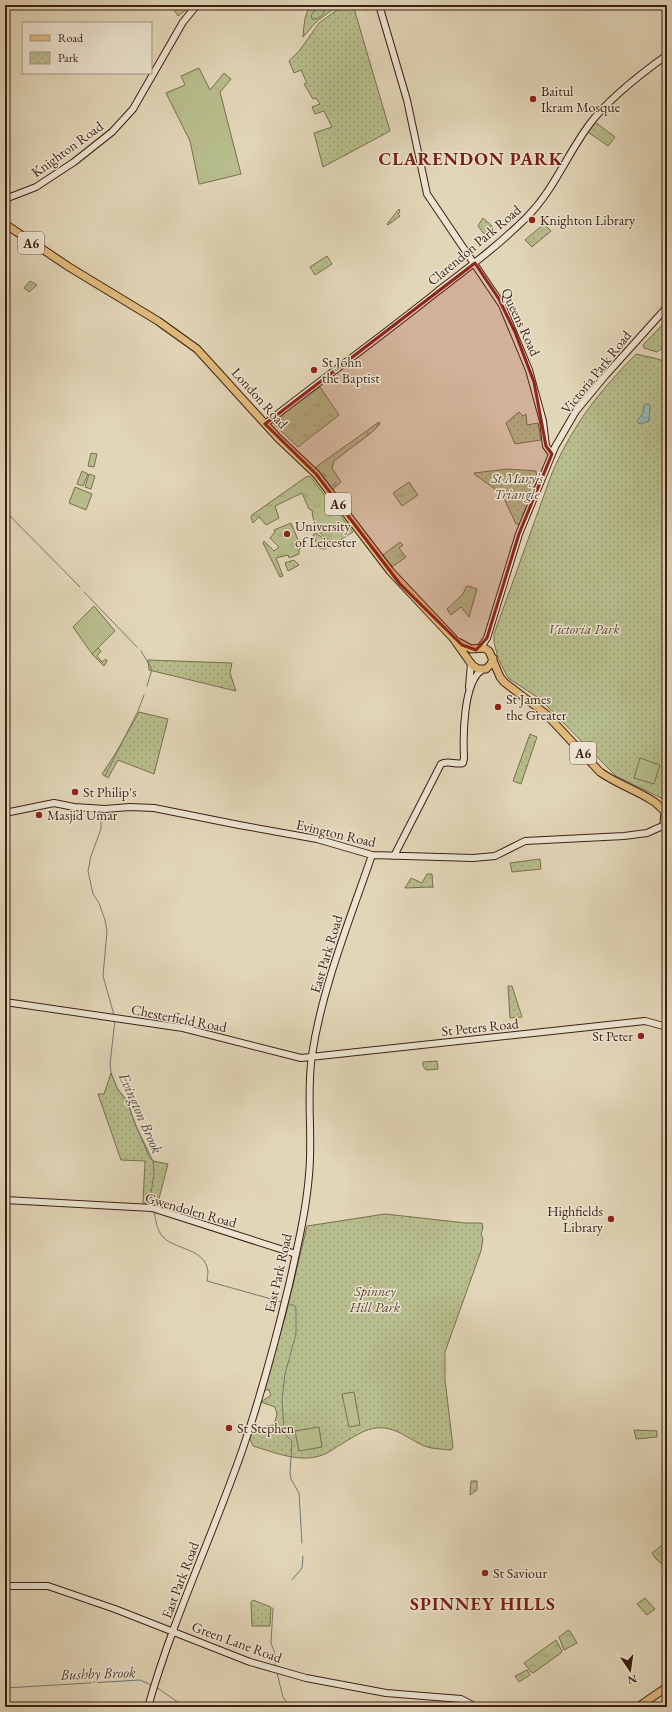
<svg xmlns="http://www.w3.org/2000/svg" width="672" height="1712" font-family="'EB Garamond',serif">
	<style>
		.grass { fill: url(#grass-tufts); stroke: #7a6e4f }
		.forest { fill: url(#forest-firs); stroke: #7a6e4f }
		.park { fill: url(#park-dots); stroke: #7a6e4f }
		.pitch { fill: #b7bd8c; stroke: #7a6e4f }
		.water { fill: url(#water-ripples); stroke: #737a75 }
		.lines { fill: none; stroke-linecap: round; stroke-linejoin: round }
		.stream { stroke: #737a75; stroke-width: 1 }
		.secondary-casing { stroke: #3d1f12; stroke-width: 8 }
		.primary-casing { stroke: #3d1f12; stroke-width: 9 }
		.secondary { stroke: #ece4d1; stroke-width: 6 }
		.primary { stroke: #e1bb7c; stroke-width: 7 }
		.marked { fill: #8f2418; fill-opacity: 0.2; stroke: #8f2418; stroke-width: 3; stroke-linejoin: round }
		.poi-dot { fill: #8f2418; stroke: #ece4d1; stroke-width: 1.5 }
		.labels { text-anchor: middle; dominant-baseline: central; stroke-width: 3; stroke-linejoin: round; paint-order: stroke }
		.shield { fill: #ece4d1; stroke: #725a4b; stroke-width: 1 }
		.shield-label { font-size: 13px; font-weight: bold; fill: #3d1f12 }
		.poi-label { font-size: 14px; fill: #3d1f12; stroke: #ece4d1; text-anchor: start }
		.street-label { font-size: 14px; fill: #3d1f12; stroke: #ece4d1 }
		.park-label { font-size: 14px; font-style: italic; fill: #5c4630; stroke: #ece4d1 }
		.water-label { font-size: 15px; font-style: italic; fill: #54453b; stroke: #ece4d1 }
		.district-label { font-size: 18px; font-weight: bold; letter-spacing: 1px; fill: #7a1f14; stroke: #ece4d1 }
	</style>
	<defs>
		<pattern id="grass-tufts" width="24" height="20" patternUnits="userSpaceOnUse"><rect width="24" height="20" fill="#b7bd8c"/><path d="M3 7l-1-3M5 7V3M7 7l1-3M15 17l-1-3M17 17v-4M19 17l1-3" fill="none" stroke="#9ea278"/></pattern>
		<pattern id="forest-firs" width="22" height="20" patternUnits="userSpaceOnUse"><rect width="22" height="20" fill="#b7bd8c"/><path d="M5 1l3.5 6h-7zM16 11l3.5 6h-7z" fill="#9ea278"/></pattern>
		<pattern id="park-dots" width="8" height="8" patternUnits="userSpaceOnUse"><rect width="8" height="8" fill="#b7bd8c"/><path d="M2 2h.1M6 6h.1" fill="none" stroke="#9ea278" stroke-width="1.8" stroke-linecap="round"/></pattern>
		<pattern id="water-ripples" width="26" height="14" patternUnits="userSpaceOnUse"><rect width="26" height="14" fill="#97b7b7"/><path d="M2 4q2-2 4 0t4 0M15 11q2-2 4 0t4 0" fill="none" stroke="#7c9493"/></pattern>
	</defs>
	<rect width="100%" height="100%" fill="#e2d6b8"/>
	<filter id="stains"><feTurbulence type="fractalNoise" baseFrequency=".005" numOctaves="4"/><feColorMatrix values="0 0 0 0 .2 0 0 0 0 .09 0 0 0 0 .02 0 0 0 .5 -.17"/></filter>
	<radialGradient id="worn" r=".72"><stop offset=".6" stop-color="#630" stop-opacity="0"/><stop offset="1" stop-color="#630" stop-opacity=".3"/></radialGradient>
	<path class="grass" d="M311 5H339L317 21 303 37C304 26 304 14 311 5Z
		M30 281 37 285 29 292 24 288Z
		M320 387 339 415 298 447 271 421Z
		M310 476 353 532 337 542C320 539 313 526 312 510L309 509 302 493 275 506 279 518 266 525 259 517 253 523 251 517 252 515 306 477Z
		M409 482 418 495 402 506 393 493Z
		M291 523 301 547 299 550V554L289 558 288 555 276 558 283 576 280 577 263 543 264 541 274 551 279 547 270 538 275 532 274 530Z
		M316 533 331 544 332 545 325 549 319 548 313 535Z
		M400 542 403 545 399 548 406 557 392 567 383 555Z
		M98 648 101 651 97 656 102 662 106 659 107 661 104 666 92 654Z
		M568 1630 570 1631 577 1643 564 1650 559 1637Z
		M556 1640 562 1651 561 1653 533 1673 531 1672 524 1663Z
		M527 1670 530 1675 519 1682 515 1676Z"/>
	<path class="forest" d="M379 422 380 424 371 433 334 461 332 468 341 482 333 489 316 469V467Z"/>
	<path class="park" d="M344 5H353L390 131 323 167 314 133 332 127 324 111 315 114 312 107 320 104 316 98 313 99 304 84 307 83 301 70 294 73 289 61 300 50 319 23Z
		M322 6 325 9C324 15 318 20 312 19L311 16 315 10Z
		M595 122 615 137 608 146 588 132Z
		M399 209 400 212 398 214 400 216 388 225 387 224Z
		M483 218 493 227 484 234 478 226Z
		M544 224 551 231 532 247 525 240Z
		M327 256 332 264 315 275 310 267Z
		M667 320V346H665L657 352 644 348 643 345Z
		M636 354 658 359 667 363V799L661 798 616 776 540 699 508 678 498 658 494 642V634L552 473C574 423 598 393 636 354Z
		M519 412 523 416 526 414 527 425 538 423 541 440 515 444 506 423Z
		M508 469 536 471 537 479 520 524H516L502 494 474 474V473Z
		M294 560 299 565 288 571 285 563Z
		M148 660 232 663 230 673 236 691 149 670Z
		M139 712 168 719 154 774 118 760 108 778 102 774 114 756Z
		M530 734 537 737 521 784 513 781Z
		M540 859 541 869 512 872 510 863Z
		M427 874H432L433 888 431 887 405 888 411 878 422 883Z
		M508 986H512L522 1017 510 1018Z
		M437 1061 438 1069 426 1070 423 1066V1062Z
		M111 1073 117 1088 127 1101 136 1126 150 1158 153 1161 168 1164 157 1206 143 1203 145 1161 121 1160 98 1094H104Z
		M385 1214 466 1223H482L483 1228 481 1234 483 1239 481 1251 445 1352V1380L453 1447 451 1450C442 1449 432 1449 424 1446 407 1438 395 1426 376 1428 366 1429 357 1435 348 1440 341 1444 334 1449 327 1453 303 1465 277 1453 253 1446L250 1439 253 1429 261 1431 267 1426 274 1425 277 1414 275 1407 261 1402 271 1395 268 1389 265 1391 264 1389 286 1314 307 1226Z
		M634 1430 657 1431V1437L636 1439Z
		M471 1481H477V1490L470 1495Z
		M661 1546 667 1550V1563L665 1566 656 1559 652 1553Z
		M253 1600 271 1607 270 1626H252L251 1602Z"/>
	<path class="pitch" d="M171 5H192L178 16Z
		M199 68 210 90 224 73 231 79 220 92 241 174 200 184H199L190 141 166 93 185 85 181 76Z
		M91 453 97 454 94 467 88 466Z
		M82 471 88 474 83 486 77 484Z
		M89 474 95 476 91 489 85 487Z
		M75 487 92 494 86 510 69 503Z
		M468 586 477 589 469 617 461 607 451 615 447 609 463 594 466 587Z
		M94 606 115 631 92 654 73 627Z
		M640 758 660 765 654 784 634 778Z
		M354 1392 360 1425 349 1427 342 1394Z
		M319 1427 322 1447 299 1451 295 1431Z
		M645 1598 655 1609 647 1615 637 1604Z"/>
	<path class="water" d="M646 404H649L650 406 649 421 641 424 638 423 637 421 643 413 644 405Z"/>
	<g class="lines">
		<path class="stream" d="M5 511 80 587
			M84 592 137 647
			M141 651 152 669 147 686
			M105 776 138 711 144 695
			M101 815V829L91 856 88 871 93 894 99 903 105 920 107 931 103 976 114 1015
			M115 1020 110 1064 111 1073 117 1088 127 1101 136 1126 153 1161 154 1173 151 1194 153 1206
			M154 1211C156 1220 156 1229 163 1237 175 1250 206 1248 208 1272 208 1275 207 1278 207 1281L282 1302
			M287 1303 295 1306 296 1309V1334L285 1374 282 1400 284 1430 286 1435 292 1441 290 1473 291 1479 299 1493 302 1543
			M292 1580 302 1568 303 1556
			M273 1608 271 1643 275 1654V1666
			M277 1673 283 1697 290 1707
			M156 1687 185 1707
			M5 1688 140 1680 151 1685
			M270 1707 275 1704 286 1703"/>
		<g class="secondary-casing">
			<path id="secondary" d="M379 5 407 100 427 194 502 305 529 370 543 421 546 446 552 454
				M5 199 36 187 74 162 112 132 133 109 183 22 197 5
				M265 424C322 379 381 337 438 291 468 268 499 245 526 218 554 190 566 156 589 125 607 100 642 73 667 55
				M480 648 487 638 519 534 555 447 576 411 605 376 667 307
				M469 687 471 663
				M5 813 54 803 74 807 105 809 130 807 154 808 239 825 317 839 372 855 473 858 495 856 525 841 624 836 647 833 667 824
				M394 856 441 764C448 760 455 765 463 763L464 758C463 737 463 682 482 670
				M5 1002 183 1028 301 1058 645 1021 667 1027
				M5 1200 152 1208 296 1254
				M5 1586H48L115 1609 250 1662 306 1678 386 1693 461 1699 476 1707
				M148 1707C173 1618 213 1535 243 1448 261 1395 276 1339 289 1285 297 1249 306 1212 309 1175 313 1135 306 1095 312 1055 322 988 350 919 372 855"/>
		</g>
		<g class="primary-casing">
			<path id="primary" d="M5 224 69 267 158 321 197 349 278 438 316 474 390 571 453 638 472 665 478 669H486L491 664 493 658
				M458 642 471 649 484 648 489 651 500 677 504 682 546 714 600 772C617 784 636 790 653 801 659 805 662 809 667 814
				M664 823 665 812
				M638 1707 667 1687"/>
		</g>
		<use href="#secondary" class="secondary"/>
		<use href="#primary" class="primary"/>
	</g>
	<path class="marked" d="M475 263 499 299 515 332 534 382 546 446 552 454 519 534 487 638 476 650 462 645 400 584 316 474 265 424Z"/>
	<g class="poi-dot">
		<circle cx="533" cy="99" r="4"/>
		<circle cx="532" cy="220" r="4"/>
		<circle cx="314" cy="370" r="4"/>
		<circle cx="287" cy="534" r="4"/>
		<circle cx="498" cy="707" r="4"/>
		<circle cx="75" cy="792" r="4"/>
		<circle cx="39" cy="815" r="4"/>
		<circle cx="641" cy="1036" r="4"/>
		<circle cx="611" cy="1219" r="4"/>
		<circle cx="229" cy="1428" r="4"/>
		<circle cx="485" cy="1573" r="4"/>
	</g>
	<g class="labels">
		<g class="shield">
			<rect x="18" y="232" width="26" height="22" rx="3"/>
			<rect x="325" y="493" width="26" height="22" rx="3"/>
			<rect x="570" y="742" width="26" height="22" rx="3"/>
		</g>
		<g class="shield-label">
			<text x="31" y="243">A6</text>
			<text x="338" y="504">A6</text>
			<text x="583" y="753">A6</text>
		</g>
		<g class="poi-label">
			<text x="541" y="91">Baitul<tspan x="541" dy="16">Ikram Mosque</tspan></text>
			<text x="540" y="220">Knighton Library</text>
			<text x="322" y="362">St John<tspan x="322" dy="16">the Baptist</tspan></text>
			<text x="295" y="526">University<tspan x="295" dy="16">of Leicester</tspan></text>
			<text x="506" y="699">St James<tspan x="506" dy="16">the Greater</tspan></text>
			<text x="83" y="792">St Philip's</text>
			<text x="47" y="815">Masjid Umar</text>
			<text x="633" y="1036" text-anchor="end">St Peter</text>
			<text x="603" y="1211" text-anchor="end">Highfields<tspan x="603" dy="16">Library</tspan></text>
			<text x="237" y="1428">St Stephen</text>
			<text x="493" y="1573">St Saviour</text>
		</g>
		<g class="street-label">
			<text transform="translate(67 149) rotate(-36)">Knighton Road</text>
			<text transform="translate(474 245) rotate(-40)">Clarendon Park Road</text>
			<text transform="translate(521 322) rotate(65)">Queens Road</text>
			<text transform="translate(596 372) rotate(-51)">Victoria Park Road</text>
			<text transform="translate(260 398) rotate(48)">London Road</text>
			<text transform="translate(336 833) rotate(13)">Evington Road</text>
			<text transform="translate(326 954) rotate(-73)">East Park Road</text>
			<text transform="translate(179 1018) rotate(11)">Chesterfield Road</text>
			<text transform="translate(480 1027) rotate(-6)">St Peters Road</text>
			<text transform="translate(191 1210) rotate(16)">Gwendolen Road</text>
			<text transform="translate(278 1273) rotate(-77)">East Park Road</text>
			<text transform="translate(180 1580) rotate(-69)">East Park Road</text>
			<text transform="translate(237 1642) rotate(20)">Green Lane Road</text>
		</g>
		<g class="park-label">
			<text x="517" y="478">St Mary’s<tspan x="517" dy="16">Triangle</tspan></text>
			<text x="584" y="629">Victoria Park</text>
			<text x="375" y="1291">Spinney<tspan x="375" dy="16">Hill Park</tspan></text>
		</g>
		<g class="water-label">
			<text transform="translate(141 1113) rotate(66)">Evington Brook</text>
			<text transform="translate(98 1673) rotate(-2)">Bushby Brook</text>
		</g>
		<g class="district-label">
			<text x="471" y="158">CLARENDON PARK</text>
			<text x="483" y="1603">SPINNEY HILLS</text>
		</g>
	</g>
	<rect width="672" height="1712" fill="none" stroke="#e2d6b8" stroke-width="20"/>
	<rect x="6" y="6" width="660" height="1700" fill="none" stroke="#3d1f12" stroke-width="2"/>
	<rect x="10" y="10" width="652" height="1692" fill="none" stroke="#3d1f12"/>
	<rect x="22" y="22" width="130" height="52" fill="#ece4d1" stroke="#a69585"/>
	<rect x="30" y="35" width="20" height="6" fill="#e1bb7c" stroke="#a69585"/>
	<text x="58" y="42" font-size="12" fill="#3d1f12">Road</text>
	<rect x="30" y="52" width="20" height="12" fill="url(#park-dots)" stroke="#a69585"/>
	<text x="58" y="62" font-size="12" fill="#3d1f12">Park</text>
	<g transform="translate(630 1670) rotate(167)" stroke="#ece4d1" stroke-width="3" paint-order="stroke">
	<path d="M0-3L7 15L0 10L-7 15Z" fill="#3d1f12"/>
	<text y="-6" font-size="11" font-weight="bold" text-anchor="middle" fill="#3d1f12">N</text>
	</g>
	<rect width="100%" height="100%" filter="url(#stains)"/>
	<rect width="100%" height="100%" fill="url(#worn)"/>
</svg>
